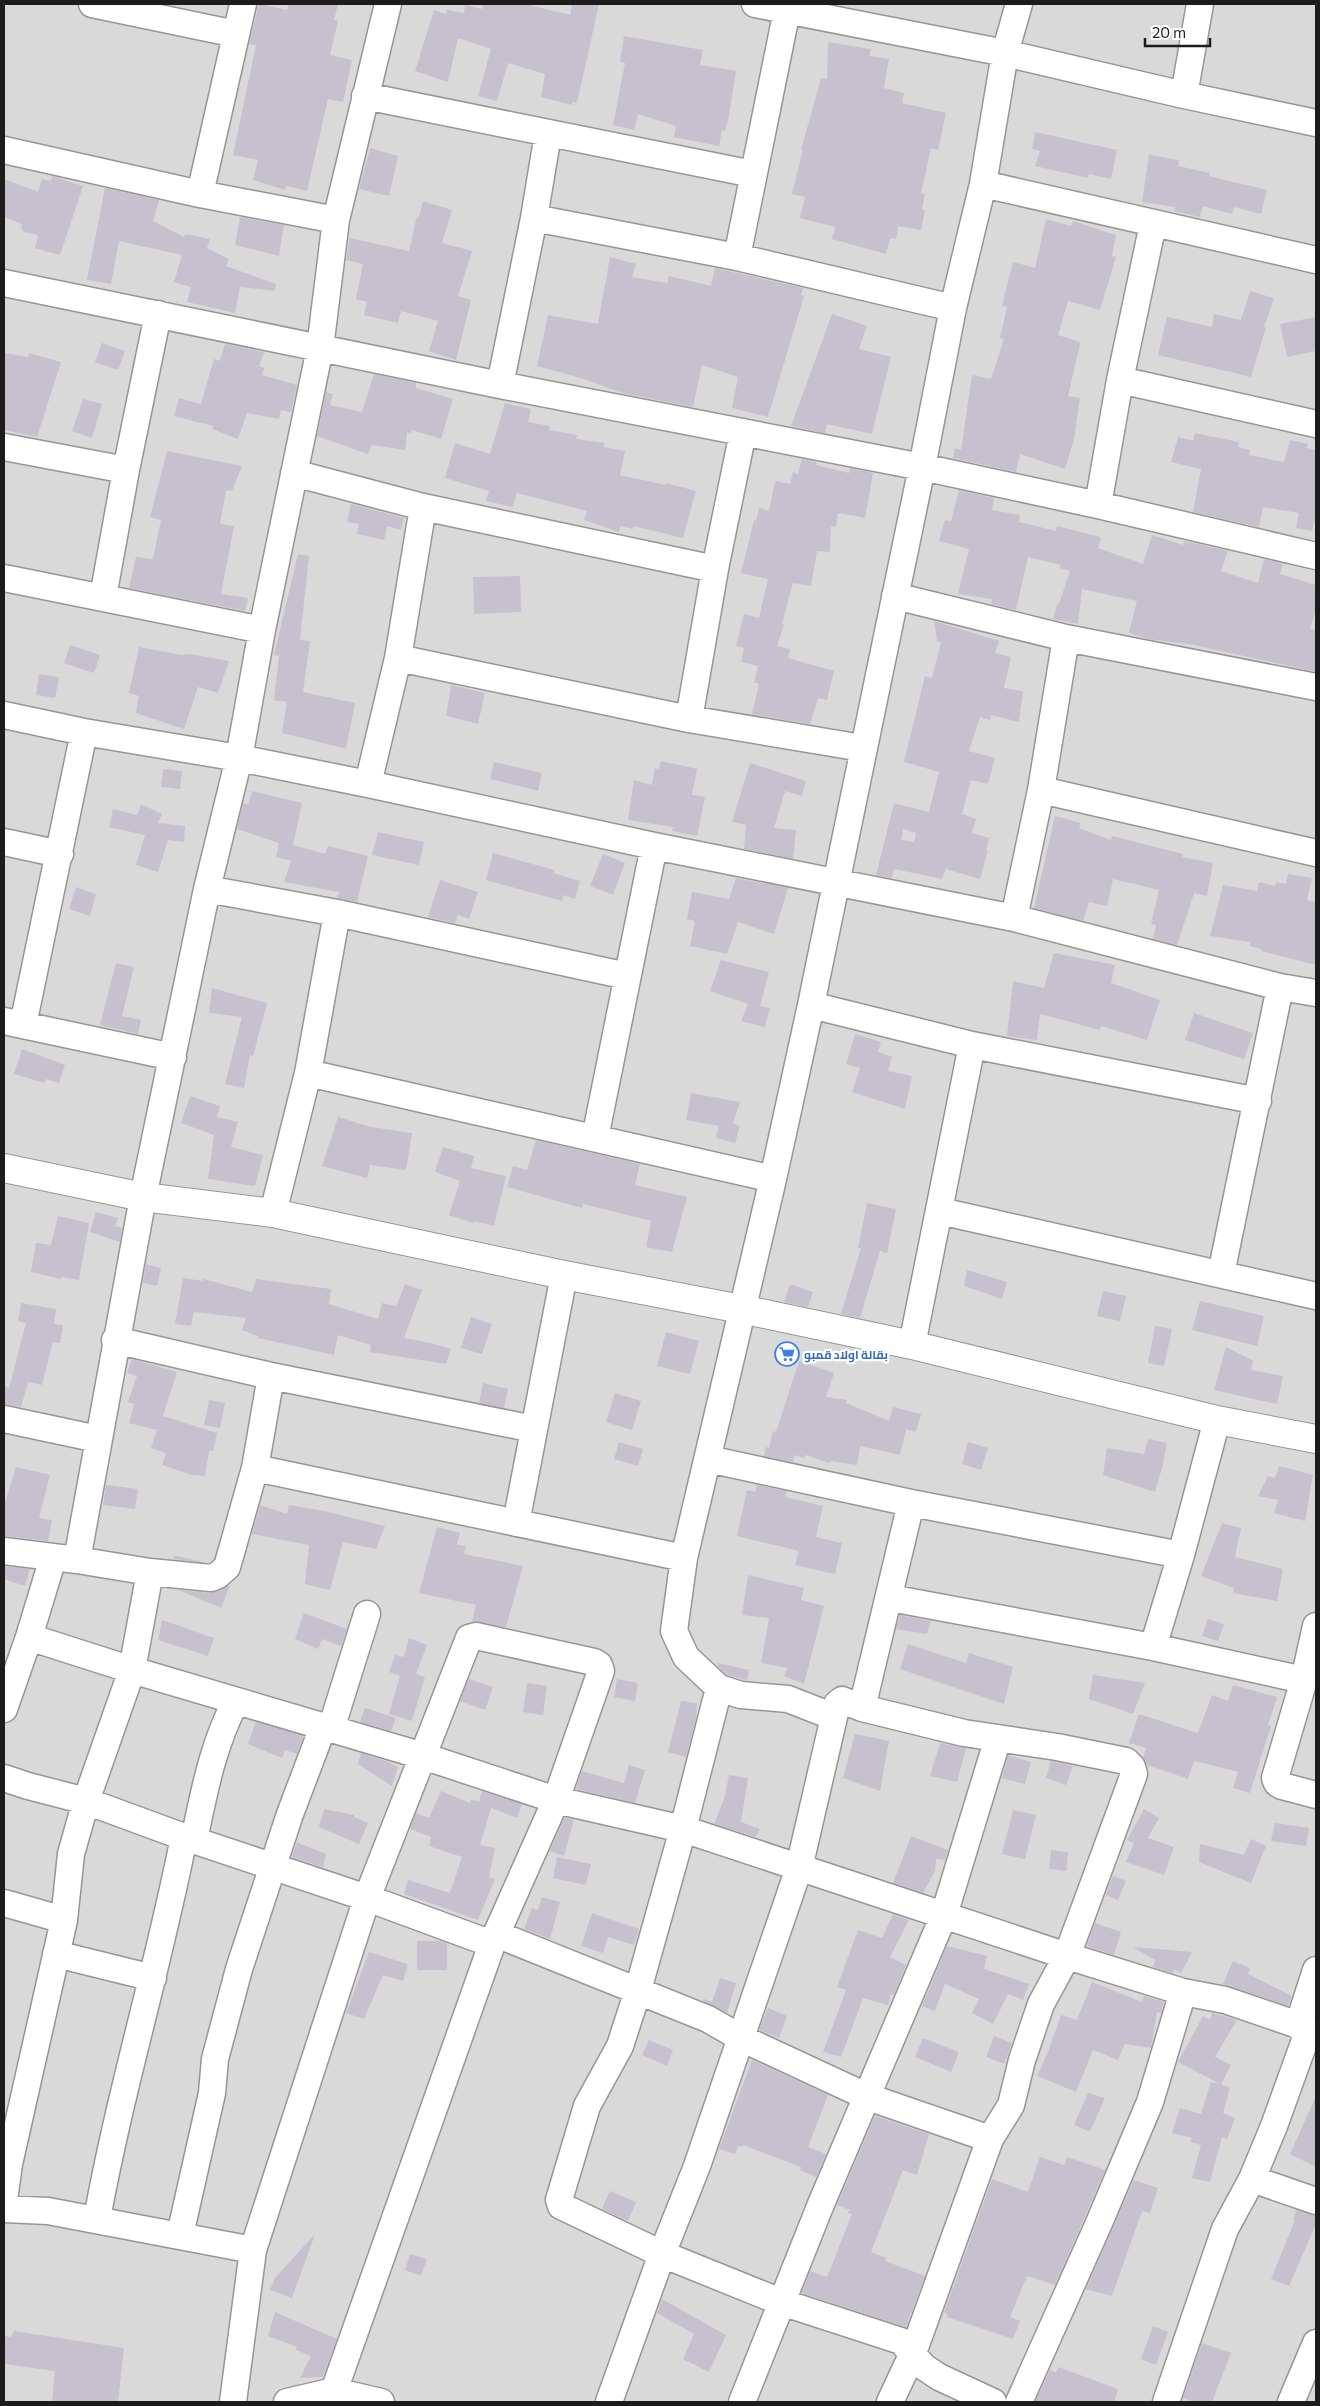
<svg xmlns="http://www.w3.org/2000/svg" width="1320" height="2406" font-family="Commissioner,Cairo,sans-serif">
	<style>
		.residential { fill: #d9d9da }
		.building { fill: #c7c0cf; fill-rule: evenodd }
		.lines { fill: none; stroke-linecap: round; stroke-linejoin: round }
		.minor-casing { stroke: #969696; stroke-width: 29 }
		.tertiary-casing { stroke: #969696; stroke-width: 30 }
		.minor { stroke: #fff; stroke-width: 26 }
		.tertiary { stroke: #fff; stroke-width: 28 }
		.labels { text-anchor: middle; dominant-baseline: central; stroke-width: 4.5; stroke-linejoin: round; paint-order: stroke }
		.shop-label { font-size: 12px; font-weight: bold; fill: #366cbe; stroke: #fff; text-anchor: start }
	</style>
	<rect width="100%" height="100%" fill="#e9e2ed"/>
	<path class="residential" d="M4 4H1316V2402H4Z"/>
	<path class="building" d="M259 4 287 10 289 4H338L334 20 338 21 330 55 352 60 343 102 328 99 307 191 286 186 285 190 253 180 258 160 233 155 256 45 249 44Z
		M483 4H525L570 15 572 4H599L577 103 572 102V105L541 97 545 74 508 63 497 101 478 96 491 49 458 38 448 82 415 71 434 10 446 14 447 10 464 13 465 5 482 9Z
		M624 36 703 50 700 65 736 71 729 116 725 131 722 130 719 146 674 137 676 126 638 114 634 130 613 125 625 63 620 62Z
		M828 42 871 49 869 56 889 59 884 88 904 93 902 103 946 113 938 150 931 148 921 193 925 194 922 209 925 210 921 230 898 226 896 239 890 238 886 254 832 239 835 227 800 218 805 197 792 194 803 150H801L821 78 827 79Z
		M1035 132 1117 150 1111 179 1089 174 1088 178 1035 166 1040 151 1032 149Z
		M370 148 398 156 389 196 359 189Z
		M1149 155 1179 160 1178 166 1210 173 1209 176 1267 190 1261 214 1234 207 1232 214 1203 206 1200 217 1174 211 1175 207 1142 202Z
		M52 176 83 186 60 255 35 248 38 235 24 232 21 229 22 224 4 217V179L38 192 42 179 51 181Z
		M105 188 159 200 153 221 184 237 185 234 210 239 207 248 229 259 226 266 220 264 276 284 275 291 240 287 235 313 187 302 191 287 174 282 182 255 119 241 111 284 87 280Z
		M423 201 452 210 442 243 472 251 458 296 471 300 456 360 429 351 438 321 401 311 398 323 364 315 367 302 356 299 363 264 346 260 350 238 409 251 417 216 419 217Z
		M240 217 284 225 279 256 235 245Z
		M1046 219 1071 226 1073 221 1116 235 1112 256 1116 257 1100 310 1068 301 1058 335 1080 342V344L1068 396 1080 398 1074 439 1065 469 1020 454 1016 472 953 458 955 448 961 450 972 375 991 379 1004 339 1000 338 1007 307 1002 306 1013 262 1035 268Z
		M610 257 636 264 632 277 667 283 669 276 711 286 715 268 803 288 801 295 804 296 768 417 732 408 738 377 702 365 693 407 622 393 584 379 537 366 548 315 598 324Z
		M1250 291 1274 298 1264 327H1266L1251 377 1158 355 1167 317 1212 327 1214 314 1241 320Z
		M832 314 867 326 859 349 891 357 872 434 827 424 825 433 791 426Z
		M1316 317V351L1287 357 1280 324Z
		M102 343 125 351 118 370 95 362Z
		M225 344 264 352 259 366 264 368 262 375 297 385 291 412 281 410 279 419 247 413 238 439 212 429 213 426 174 416 179 398 201 404 214 359 220 361Z
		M4 353 28 357 29 353 61 362 37 437 4 430Z
		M374 374 416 383V388L453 399 441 439 412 430 411 433 407 432 405 450 372 445 368 454 317 436 326 392 333 394 330 405 362 412Z
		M83 399 102 404 92 438 72 431Z
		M505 403 531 409 528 422 550 426 549 430 577 435 576 439 604 443V447L625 451 620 475 666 485V483L696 491 683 538 634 526 633 529 620 526 619 532 584 520 587 511 517 493 513 507 486 501 489 491 445 478 455 443 490 454Z
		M1195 433 1239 442 1238 447 1250 450 1249 455 1284 462 1290 440 1308 444 1307 448 1316 450V516L1312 531 1296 528 1299 513 1263 507 1259 527 1193 512 1201 469 1171 462 1178 437 1193 441Z
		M167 451 242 466 232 491 226 490 220 524 234 526 221 594 248 598 245 611 129 588 136 557 153 559 161 520 150 517Z
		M802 459 817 462 816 465 849 473 850 468 873 473 865 518 838 513 836 527 831 526 830 552 817 551 811 586 793 583 782 624 784 625 777 646 790 649 788 658 834 671 827 700 818 698 810 724 752 714 759 684 754 682 758 666 741 662 744 648 736 646 744 614 759 618 768 579 741 573 754 520 756 521 759 508 769 511 775 481 790 484 793 472 798 474Z
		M959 490 994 498 992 510 1020 515 1019 522 1056 531 1057 526 1097 536 1101 538 1098 548 1143 564 1152 535 1183 545 1185 541 1228 551 1221 571 1258 583 1264 559 1283 564 1280 574 1316 585V609L1310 629 1316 630V672L1194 645 1149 639 1129 633 1137 601 1082 589 1078 624 1053 619 1057 604H1059L1070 571 1060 568 1061 565 1028 557 1016 610 991 604 992 599 958 594 969 549 939 541 945 520 951 521Z
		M351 504 404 518 401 530 387 526 384 540 357 534 359 524 347 522Z
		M298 554 309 556 300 640 310 641 303 692 355 703 346 749 282 733 287 702 274 700 279 656 274 655Z
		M520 576 521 612 474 614 473 577Z
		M934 621 999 641 995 653 1011 657 1004 688 1023 691 1019 722 991 715 990 720 980 717 969 751 995 758 988 784 971 780 962 814 976 819 972 833 989 838 986 851H988L980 879 946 869 942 879 894 869 892 878 876 875 894 803 929 812 939 772 904 762 925 676 932 678 941 642 937 641ZM903 829 916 833 914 842 901 840Z
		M70 645 100 655 94 673 64 663Z
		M139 647 182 655 190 654 229 661 218 693 198 687 184 729 136 713 139 696 129 693Z
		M39 674 59 677 55 698 36 695Z
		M451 685 485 693 478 724 446 716Z
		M661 761 697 769 692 795 705 797 697 836 672 831 673 827 628 820 634 780 652 785 655 768 659 769Z
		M494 762 542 773 538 791 490 779Z
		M750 763 806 781 802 796 785 791 774 828 796 830 793 859 744 849 746 825 732 822Z
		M163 769 182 771 180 789 161 787Z
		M252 791 302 803 293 845 325 854 328 846 368 856 357 902 337 898 339 892 284 882 291 861 276 857 279 843 237 829 243 803 248 805Z
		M141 804 162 814 158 823 185 826 184 842 168 840 158 872 136 865 145 835 109 827 113 809 137 815Z
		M1055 816 1081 823 1079 828 1111 840 1112 836 1183 854 1182 857 1213 863 1207 896 1194 893 1177 945 1153 939 1156 925 1151 924 1159 890 1113 879 1107 906 1089 902 1083 921 1034 908Z
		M378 832 424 842 419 865 372 855Z
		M493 853 554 870 553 873 580 881 575 899 564 895 562 901 486 880Z
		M603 854 625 863 613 895 590 886Z
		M1288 874 1312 878 1307 900 1316 902V965L1261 951V949L1250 946V942L1210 936 1223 885 1257 891 1259 882 1275 886 1276 882 1286 884Z
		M736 878 788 888 774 934 738 922 727 954 690 946 695 921 687 919 692 892 729 899Z
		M440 880 478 892 469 919 458 915 455 923 428 917Z
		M76 887 96 894 90 916 69 909Z
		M1054 953 1115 965 1111 983 1160 1000 1147 1040 1101 1026 1100 1030 1040 1014 1037 1040 1007 1036 1013 981 1044 988Z
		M721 960 769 972 760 1006 770 1008 765 1027 741 1021 748 1004 710 991Z
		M116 963 134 967 122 1016 141 1020 138 1034 100 1025Z
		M212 988 267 1003 253 1056 250 1055 244 1088 225 1084 242 1017 209 1013Z
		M1194 1013 1253 1033 1244 1059 1185 1040Z
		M855 1034 881 1042 878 1052 892 1057 888 1071 912 1076 905 1109 852 1092 860 1068 846 1064Z
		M22 1049 65 1065 59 1083 46 1079 45 1083 14 1074Z
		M691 1093 740 1102 733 1123 740 1126 735 1143 716 1138 719 1126 686 1120Z
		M190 1096 220 1106 217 1117 238 1122 231 1147 263 1155 255 1186 208 1179 214 1135 181 1123Z
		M338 1117 371 1127 412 1133 406 1170 370 1165 367 1178 322 1166Z
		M536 1140 640 1164 635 1185 687 1197 672 1252 646 1247 651 1221 583 1204 582 1208 507 1187 513 1166 527 1170Z
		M443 1147 474 1156 471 1168 506 1176 494 1226 474 1221 473 1223 449 1215 460 1181 435 1172Z
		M867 1203 896 1209 887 1253 880 1251 860 1318 841 1314 861 1248H858Z
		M96 1212 118 1218 115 1226 122 1228 120 1242 90 1232Z
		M58 1216 89 1223 79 1280 62 1277 61 1279 31 1272 36 1243 51 1245Z
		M146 1264 161 1268 157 1286 143 1283Z
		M967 1270 1007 1282 1002 1299 964 1286Z
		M183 1278 203 1281V1279L252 1292 256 1279 331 1289 329 1304 378 1319 382 1303 396 1306 405 1284 422 1290 404 1338 431 1343 451 1349 446 1364 370 1352 371 1345 338 1335 334 1355 258 1338V1336L242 1330 246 1318 194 1312 191 1326 175 1324Z
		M790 1284 813 1292 808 1307 784 1302Z
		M1103 1291 1126 1296 1120 1321 1097 1316Z
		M1200 1301 1264 1316 1257 1346 1192 1330Z
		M21 1303 56 1309 54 1324 63 1325 60 1343 53 1342 42 1385 28 1382 21 1407 4 1404V1386L9 1388 26 1323 18 1321Z
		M471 1317 492 1324 482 1354 461 1348Z
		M1155 1326 1172 1329 1164 1366 1148 1363Z
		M666 1332 699 1341 690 1374 657 1366Z
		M1226 1347 1253 1361 1251 1370 1283 1376 1277 1404 1214 1390Z
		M132 1359 177 1372 163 1416 217 1433 213 1451H209L205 1476 192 1475 162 1465 166 1453 151 1448 157 1430 129 1423 134 1404 128 1402 137 1376 127 1373Z
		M799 1361 834 1373 826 1397 847 1400 846 1403 889 1421 893 1407 921 1414 916 1432 906 1429 900 1455 860 1446 857 1465 831 1461 830 1463 805 1455 804 1458 794 1455 793 1462 764 1456 766 1447 769 1448 773 1431 776 1432Z
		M483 1383 508 1389 504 1408 479 1403Z
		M615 1393 641 1401 632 1430 606 1422Z
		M209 1400 225 1403 220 1428 204 1425Z
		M1148 1439 1167 1443 1162 1468 1155 1492 1103 1475 1107 1448 1144 1454Z
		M619 1442 643 1449 638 1466 614 1459Z
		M968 1442 988 1448 981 1470 962 1464Z
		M1279 1466 1313 1475 1305 1521 1274 1513 1278 1500 1258 1496 1268 1476 1275 1478Z
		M16 1467 50 1475 39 1518 52 1520 48 1541 4 1536V1506Z
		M106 1485 138 1489 135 1509 103 1505Z
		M757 1485 787 1491 785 1497 823 1506 816 1537 842 1543 835 1574 795 1565 799 1551 737 1536 747 1490 755 1492Z
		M260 1505 287 1514 289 1505 324 1511 385 1526 376 1549 343 1542 330 1590 305 1584 309 1545 252 1534Z
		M1222 1523 1241 1528 1235 1557 1283 1569 1277 1601 1233 1593 1234 1588 1201 1576Z
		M437 1527 460 1533 457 1545 466 1546 464 1554 523 1566 506 1627 472 1622 476 1605 419 1593Z
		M174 1556H178L207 1563 174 1559Z
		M4 1566 30 1569 25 1586 4 1579Z
		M748 1575 804 1588 801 1600 824 1606 804 1684 784 1676 788 1668 761 1663 769 1618 742 1615Z
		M230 1585 221 1608 178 1590 210 1593Z
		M304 1613 347 1629 341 1646 322 1639 318 1649 295 1639Z
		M900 1615 931 1621 927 1634 896 1629Z
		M1208 1619 1224 1624 1218 1641 1202 1636Z
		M162 1620 214 1638 208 1656 158 1640Z
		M409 1638 427 1645 416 1674 425 1677 412 1721 389 1714 400 1676 389 1672 395 1655 404 1657Z
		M908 1644 966 1663 969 1653 1013 1667 1004 1704 900 1669Z
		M718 1663 749 1670 747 1680 727 1675 718 1666Z
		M1093 1675 1145 1683 1133 1714 1089 1699Z
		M469 1679 493 1687 485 1710 460 1701Z
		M617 1679 638 1683 635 1701 614 1697Z
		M527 1683 547 1686 543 1715 523 1712Z
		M1233 1685 1277 1697 1268 1725 1271 1726 1250 1793 1233 1788 1238 1772 1194 1761 1188 1779 1147 1765 1143 1757 1146 1748 1129 1743 1139 1714 1198 1733 1212 1695 1228 1701Z
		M681 1701 697 1703 696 1718 686 1757 668 1752Z
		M365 1708 396 1718 391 1731 360 1722Z
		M256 1722 303 1736 297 1754 285 1750 282 1758 248 1744Z
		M855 1734 889 1741 880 1791 843 1778Z
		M940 1743 966 1748 957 1782 930 1776Z
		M361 1753 389 1762 398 1767 392 1786 358 1764Z
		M1008 1755 1031 1762 1025 1784 1002 1778Z
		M1051 1761 1073 1766 1066 1785 1046 1778Z
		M629 1765 645 1770 635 1803 576 1789 582 1771 624 1783Z
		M729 1775 748 1778 741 1822 760 1829 756 1837 714 1824 725 1796Z
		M441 1791 470 1803 471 1799 479 1802 482 1791 522 1804 517 1818 491 1808 480 1845 495 1848 489 1877 495 1879 478 1920 404 1894 408 1880 450 1893 462 1857 429 1846 431 1837 410 1829 416 1813 429 1818Z
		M324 1809 354 1815V1817L368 1823 359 1844 319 1827Z
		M1144 1809 1159 1818 1148 1838 1174 1847 1164 1875 1126 1862 1134 1843 1127 1840Z
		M1013 1810 1036 1815 1025 1859 1002 1854Z
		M565 1817 574 1820 564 1856 550 1851Z
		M1275 1823 1309 1828 1306 1846 1271 1841Z
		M911 1836 948 1850 945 1860 936 1859 935 1871 923 1893 893 1883Z
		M1251 1839 1266 1846 1251 1883 1199 1862 1200 1844 1244 1855Z
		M297 1842 326 1854 323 1867 292 1857Z
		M1051 1850 1068 1852 1066 1871 1049 1869Z
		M557 1857 591 1864 586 1885 553 1878Z
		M1113 1876 1126 1881 1118 1900 1106 1895Z
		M542 1897 560 1902 550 1939 524 1929 532 1908 538 1910Z
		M592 1913 639 1929 634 1945 608 1937 603 1953 581 1946Z
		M893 1914 909 1920 890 1957 906 1965 894 1995 891 1994 888 2005 863 1998 841 2057 823 2052 846 1990 837 1987 858 1930 882 1938Z
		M1095 1923 1121 1932 1114 1955 1087 1946Z
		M417 1941H441L447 1943V1970H417Z
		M947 1946 987 1956 984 1969 1029 1984 1023 2000 1008 1994 993 2024 972 2013 979 1999 945 1984 935 2011 922 2006Z
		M1133 1947 1192 1952 1181 1973 1174 1969 1173 1973 1153 1967 1155 1960Z
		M369 1952 408 1964 403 1981 383 1975 364 2019 346 2013Z
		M1233 1961 1250 1968 1248 1974 1292 1996 1288 2006 1223 1984Z
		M720 1978 736 1983 727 2013 703 2001 704 1999 712 2002Z
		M1092 1982 1142 2002 1144 1996 1164 2002 1161 2013 1157 2012 1151 2048 1125 2044 1118 2060 1093 2050 1076 2092 1037 2076 1048 2052 1061 2015 1077 2020Z
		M768 2008 787 2016 779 2038 759 2030Z
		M1212 2013 1237 2020 1215 2057 1231 2065 1221 2085 1230 2087 1223 2113 1235 2118 1227 2139 1222 2137 1210 2182 1192 2178 1201 2145 1190 2142 1192 2138 1172 2133 1180 2108 1201 2114 1211 2082 1220 2084 1178 2062 1203 2016 1210 2020Z
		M994 2036 1012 2043 1004 2064 986 2057Z
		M923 2038 959 2052 951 2072 915 2057Z
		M649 2040 673 2050 667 2066 642 2055Z
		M752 2060 828 2095 808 2147 826 2154 816 2177 800 2170 801 2167 743 2145 742 2147 738 2146 735 2154 719 2149Z
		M1088 2093 1105 2098 1090 2132 1074 2125Z
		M1316 2096V2167L1290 2154Z
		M875 2116 929 2134 917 2175 903 2170 871 2252 886 2258 885 2261 925 2276 906 2327 802 2293 810 2271 827 2277 852 2214 848 2213 850 2210 837 2205Z
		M1040 2157 1064 2165 1067 2157 1105 2170 1055 2285 1027 2276 1010 2317 1020 2321 1013 2339 947 2317 948 2314 944 2313 992 2179 1028 2192Z
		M1134 2180 1158 2188 1150 2213 1142 2211 1112 2296 1086 2289Z
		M610 2191 636 2202 628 2221 602 2209Z
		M1297 2210 1316 2216V2224L1289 2286 1271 2279 1295 2220 1293 2219Z
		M315 2234 292 2298 270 2290 275 2278Z
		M410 2254 427 2259 421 2276 405 2270Z
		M662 2299 726 2335 709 2372 683 2359 694 2334 657 2313Z
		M275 2312 337 2339 323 2377 300 2378 311 2356 296 2350 297 2347 268 2336Z
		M1153 2326 1168 2332 1156 2365 1141 2359Z
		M14 2331 124 2348 118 2402H52L55 2371 4 2364V2336L11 2337Z
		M1202 2343 1231 2353 1212 2402H1195L1183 2398Z
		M1058 2367 1118 2389 1114 2402H1035L1050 2370 1056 2373Z"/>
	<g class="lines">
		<g class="minor-casing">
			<path id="minor" d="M92 4 236 34
				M755 4 1005 53 1184 95 1316 123
				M1184 95 1200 4
				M365 96 753 174
				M4 150 200 194 336 220
				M983 184 1316 260
				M200 194 243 4
				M534 218 737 257 953 308
				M737 257 787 10
				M4 283 500 385 922 467 1098 505 1316 556
				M1120 380 1316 424
				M500 385 534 218 548 134
				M4 447 126 470
				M294 473 423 507 715 569
				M1098 505 1120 380 1153 224
				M4 578 262 630
				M895 596 1066 638 1316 687
				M103 597 126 470 158 314
				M398 658 689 719 862 748
				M4 715 84 732 239 758 368 784 654 846 1014 918 1280 987 1316 993
				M689 719 715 569 743 432
				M368 784 398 658 423 507
				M1041 790 1316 853
				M4 842 60 854
				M207 889 337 913 627 976
				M1014 918 1041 790 1066 638
				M811 1005 972 1045 1258 1101
				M4 1021 173 1057
				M23 1025 84 732
				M308 1073 773 1179
				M595 1138 654 846
				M940 1211 1316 1296
				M273 1213 308 1073 337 913
				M1221 1274 1280 987
				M115 1340 271 1376 534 1429
				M912 1345 972 1045
				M4 1419 98 1439
				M708 1459 911 1503 1181 1555
				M255 1468 684 1558
				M516 1523 564 1275
				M4 1551 77 1560 143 1197 207 889 239 758 262 630 320 348 336 220 388 4
				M150 1572 211 1578 218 1575 227 1567 255 1468 271 1376
				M890 1598 1153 1647 1304 1680
				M1316 1626 1304 1680 1275 1778 1277 1783 1282 1786 1316 1795
				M29 1637 132 1670 423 1756 556 1800 683 1829 1067 1956 1183 1992 1225 2000 1316 2031
				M1153 1647 1181 1555 1217 1420
				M719 1688 683 1829 638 1990 620 2046 587 2106 559 2200 561 2206 662 2254 781 2302 901 2341 924 2367 939 2377 993 2402
				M862 1708 964 1733 1057 1747 1126 1761 1132 1767 1134 1774 1067 1956 1041 2004 1022 2060 1011 2105 990 2139 913 2353 890 2402
				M4 1709 29 1637 53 1558
				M834 1717 788 1699 741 1695 719 1688 686 1657 674 1631 684 1558 773 1179 811 1005 922 467 953 308 983 184 1005 53 1019 4
				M331 1729 367 1614
				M4 1778 28 1786 86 1801 184 1837 367 1898 492 1944
				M194 1840C204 1792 213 1744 236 1701
				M4 1903 64 1920
				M496 1934 708 2019 741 2038 868 2097 990 2139
				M56 1954 153 1978
				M1298 2026 1316 1970
				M1252 2179 1316 2201
				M4 2200 9 2164 64 1920 71 1854 86 1801 132 1670 150 1572 77 1560
				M4 2209 48 2211 253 2250
				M97 2219C120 2091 159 1965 184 1837
				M180 2235 212 2093 215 2059 239 1969 290 1814 323 1727
				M233 2402 253 2250 367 1898 469 1638 476 1636 594 1662 599 1665 601 1671 556 1800 492 1944 334 2391
				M287 2402 334 2391 381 2402
				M609 2402 662 2254 697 2166 799 1868 837 1704 842 1700 862 1708 911 1503
				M742 2402 821 2204 944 1915 998 1738
				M1019 2402 1099 2223 1150 2102 1183 1992
				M1166 2402 1225 2229 1252 2179 1274 2126 1309 2029
				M1291 2402 1316 2343"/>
		</g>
		<g class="tertiary-casing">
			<path id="tertiary" d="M4 1168 143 1197 273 1213 564 1275 741 1309 912 1345 1217 1420 1316 1439"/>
		</g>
		<use href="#minor" class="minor"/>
		<use href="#tertiary" class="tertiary"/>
	</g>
	<defs>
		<g id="supermarket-ring" transform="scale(1.25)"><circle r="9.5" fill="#fff" stroke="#3f7fe0" stroke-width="1.5"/><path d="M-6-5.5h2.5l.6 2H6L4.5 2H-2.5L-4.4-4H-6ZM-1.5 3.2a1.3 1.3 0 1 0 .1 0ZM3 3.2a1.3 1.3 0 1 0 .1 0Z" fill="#3f7fe0"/></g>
	</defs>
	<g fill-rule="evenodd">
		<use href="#supermarket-ring" x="787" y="1354"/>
	</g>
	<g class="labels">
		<g class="shop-label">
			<text x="804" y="1354">بقالة اولاد قمبو</text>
		</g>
	</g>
	<rect width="1320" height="2406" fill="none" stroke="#1c1c1c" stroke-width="10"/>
	<path d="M1145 38v8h65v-8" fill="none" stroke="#1c1c1c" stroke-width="2.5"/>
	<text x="1152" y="38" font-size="15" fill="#1c1c1c" stroke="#ffffff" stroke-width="4" paint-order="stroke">20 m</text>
</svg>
